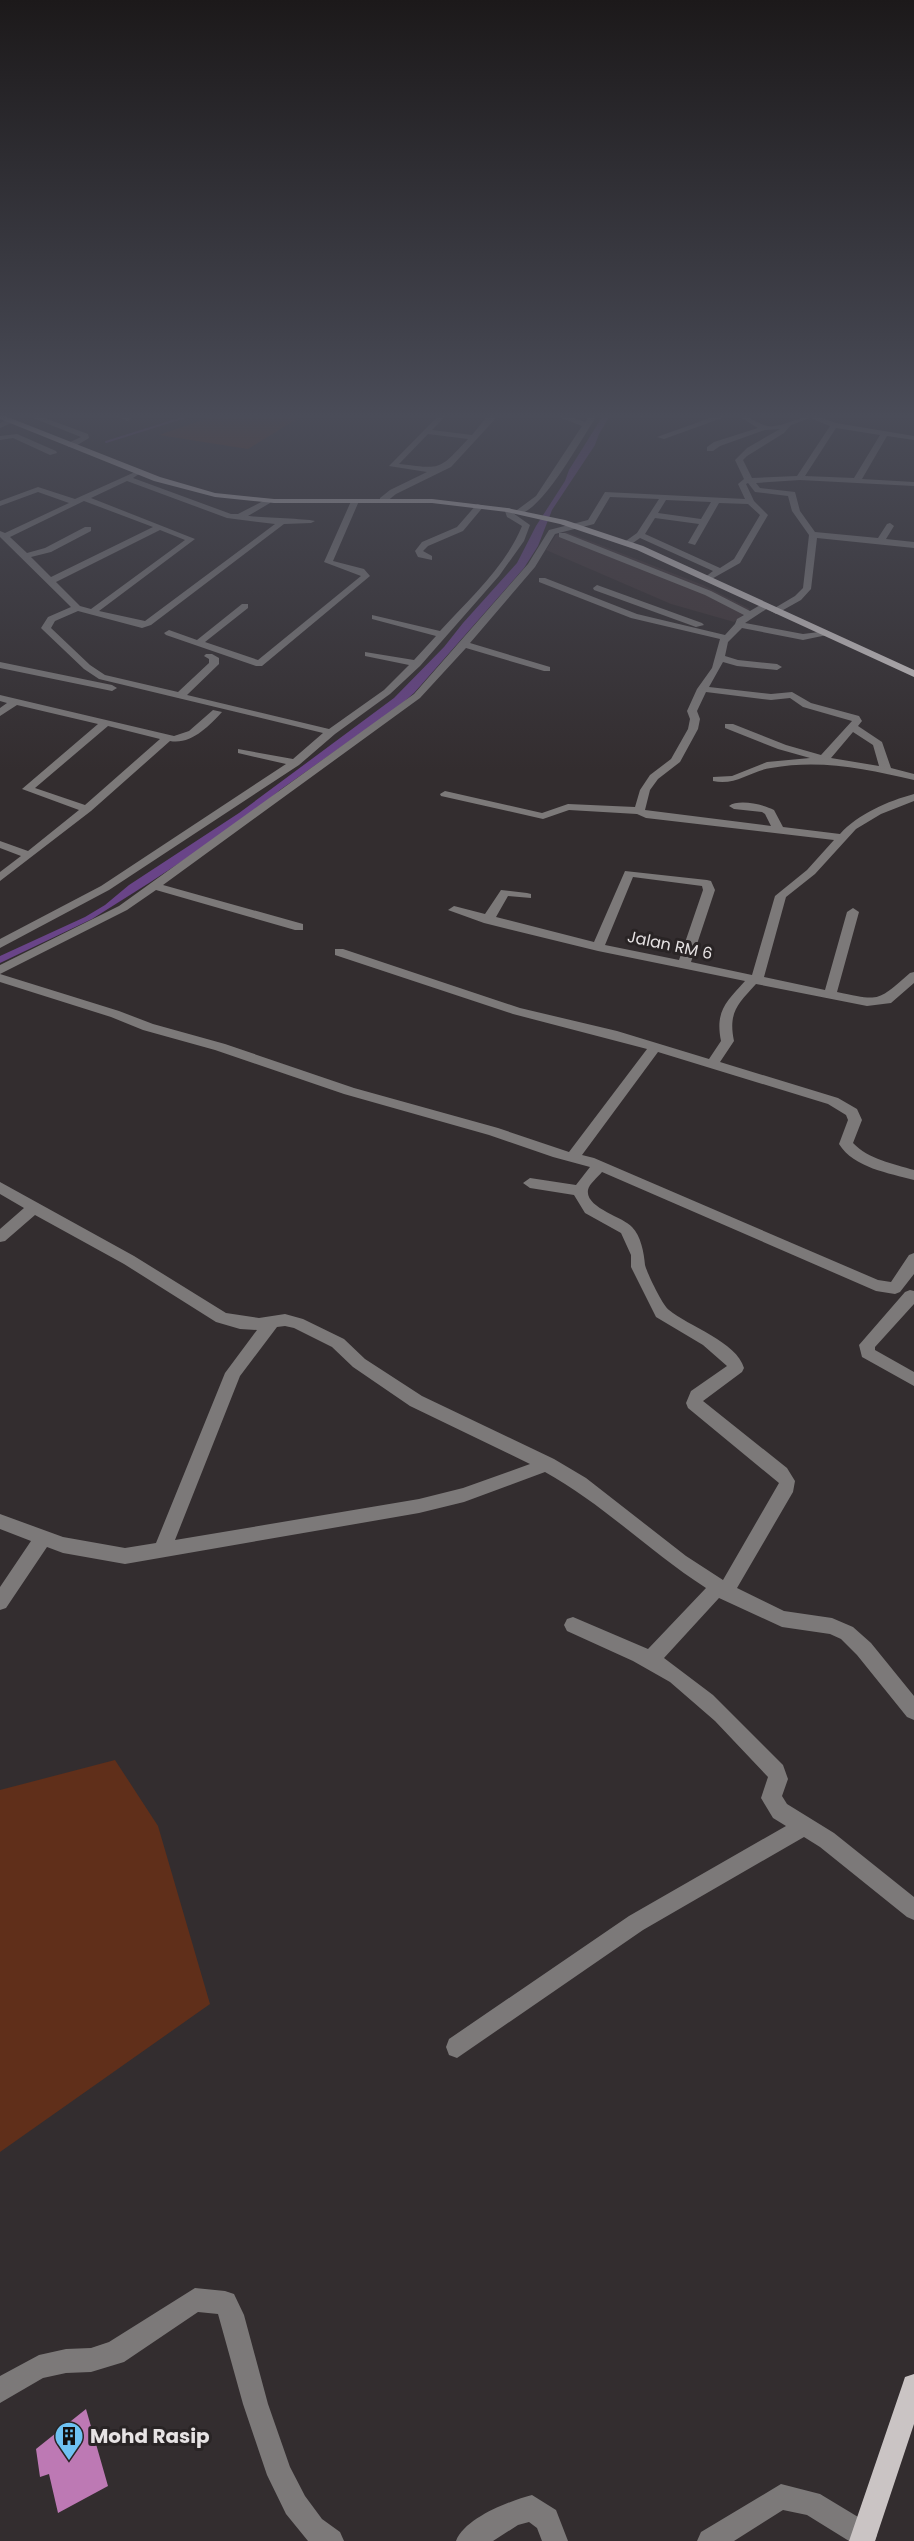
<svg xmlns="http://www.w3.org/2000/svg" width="914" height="2541" font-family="Poppins,sans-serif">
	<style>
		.built { fill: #413639 }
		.green { fill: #602f1a }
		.water { fill: #694488 }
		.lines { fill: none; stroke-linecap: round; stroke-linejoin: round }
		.stream { stroke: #694488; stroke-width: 2 }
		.building { fill: #bd79b4 }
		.minor { fill: #7c7979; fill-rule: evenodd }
		.major { fill: #cac4c4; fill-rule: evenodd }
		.labels { text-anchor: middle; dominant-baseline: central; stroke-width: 6; stroke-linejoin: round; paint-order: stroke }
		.street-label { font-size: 16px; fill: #e7e3e4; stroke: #292425 }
		.near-poi-label { font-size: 20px; font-weight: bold; fill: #e7e3e4; stroke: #292425; text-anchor: start }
	</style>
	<rect width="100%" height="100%" fill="#332d2f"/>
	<path class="built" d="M567 532 703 585 750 609 734 622 671 604 546 550 556 535Z"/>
	<path class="green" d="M220 414H305L248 449 159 435Z
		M115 1760 158 1826 210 2004 0 2152V1790Z"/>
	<path class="water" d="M604 414H611L599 434 595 445 552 510 538 546 524 568 414 693 399 706 280 790 243 821 149 883 92 919 0 963V956L85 917 105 905 129 885 239 813 394 698 444 647 463 623 517 563 536 526 565 481 569 470Z"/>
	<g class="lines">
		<path class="stream" d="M106 442 195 414"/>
	</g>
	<path class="building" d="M86 2409 108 2486 58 2513 49 2474 40 2477 36 2449Z"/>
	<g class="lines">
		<path class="minor" d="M23 414H34L88 434 89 438 74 447H68V443L81 437Z
			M110 414H121L131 419 127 421Z
			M440 414H448L432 430 472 435 489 414H497V417L451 467 396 494 386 502H380V498L390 490 427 472 389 466ZM428 434 468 439C438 471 442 469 399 464Z
			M551 414H563L585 422 590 414H598C584 434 541 515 517 514V510L536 496 582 426Z
			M639 414H653L641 418 637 416Z
			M721 414H733L664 439 657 437Z
			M735 414C748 414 755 423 767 426 781 429 802 414 819 414L817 416 836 423 914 436V440L887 436 862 479 914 482V486L800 480 756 483 760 488 795 492 800 511 815 532 878 538 887 524 890 523 894 526 886 539 914 542V548L817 538 811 589 801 600 776 614 771 611 773 609 795 596 803 588 809 535 792 511 788 496 755 492 748 483 746 484 754 501 768 515 740 563 708 581 704 578 713 571 640 538 630 545 623 543 637 533 659 499 610 497 594 524 555 534 535 567 470 643 550 667V671H544L466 648 420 698 163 885 303 924V930H295L156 890 127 910 0 974V965L119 906 414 694 528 564 549 530 588 520 605 492 745 499 738 484 744 479 735 460 747 448 780 429 765 430 720 446 713 451H707V447L714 442 758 428ZM810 418 830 426 797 476 752 478 743 460 747 456 784 433 791 425ZM836 428 880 435 854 478 805 476ZM666 500 711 502 701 519 658 513ZM719 503 748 504 760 515 734 559 720 568 645 534 655 518 699 524 688 543 695 545Z
			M9 419 16 421 0 428V423Z
			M17 434 56 451 57 453 50 455 13 438 0 440V436Z
			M135 472 139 474 133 478 231 514H238L267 499 271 501 270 503 248 516C259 517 311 519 315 521L311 523 284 524 151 625 142 628 78 611 55 621 51 628 90 665 105 675 178 692 209 663V659L204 656 206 654H212L219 658V664L187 695 329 729 384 690 409 665 365 656V652L414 660 436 636 372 619V615L440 631C469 599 506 566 522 526L507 517 504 508H510L513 513 530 525 524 541 499 576 420 666 390 694 335 734 299 765 109 890 0 948V939L101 886 286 764 238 753V749L293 759 323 733 99 679 84 669 43 630 41 628 48 617 71 607 0 537V531L5 533 69 503 38 492 0 506V501L38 487 75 499ZM127 481 227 518 275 524 145 621 99 611 195 539 91 498ZM84 501 153 527 51 577 31 557 51 552 91 531V527H85L45 548 27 553 10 537ZM160 530 185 540 91 609 80 606 56 582Z
			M352 499 359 501 333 561 364 569 370 576 262 666H256L166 635 164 633 169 630 197 640 242 604H248V608L205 642 258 660 361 576 324 562Z
			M477 504 484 506 463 531 428 546 423 551 432 556V560L418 557 415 551 422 542 457 527Z
			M559 533H565L711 591 750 611 762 604H768V608L745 623 803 634 827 631V635L803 640 742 628 728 642 725 656 738 660 777 664 782 667 777 670 737 666 723 662 709 687 771 694 792 692 811 703 859 716 862 721 858 726 882 742 891 768 914 774V780C866 769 821 759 771 768 750 771 736 786 713 781V777L732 776 767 762 810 758 778 749 725 728V724H733L786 745 821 755 852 721 803 707 790 698 771 700 706 692 697 711 700 719 698 729 680 762 658 779 650 790 645 810 771 826 765 814 762 812 734 809 729 806C738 799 763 804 774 810L783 827 840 834C858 814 888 801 914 794V801L881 814 856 829 815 874 786 897 764 977 825 990 847 912 853 908 859 912 837 992C880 1001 877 1002 910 973L914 972V983L891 1003 867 1006 756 984C738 1004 728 1012 734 1041L720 1062 838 1098 857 1109 862 1120 853 1143C868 1159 894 1164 914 1170V1180C889 1173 854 1168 839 1144L848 1120 846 1115 828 1104 658 1052 582 1155 594 1158 878 1280 891 1282 909 1255 914 1253V1274L900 1292 895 1294 876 1291 602 1172C598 1177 589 1184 588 1190 585 1208 624 1217 632 1227 641 1236 644 1253 645 1265 647 1273 663 1306 669 1310 688 1326 737 1342 744 1368L742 1372 703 1401 787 1468 795 1481 793 1492 737 1588 784 1611 832 1618 853 1627 871 1643 914 1696V1720L907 1717 857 1655 841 1639 830 1634 782 1627 719 1598 664 1658 713 1695 783 1765 788 1779 782 1796 787 1804 834 1833 914 1897V1920L907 1917 820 1847 804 1837 643 1930 457 2058 449 2055 446 2047 449 2039 629 1916 786 1826 773 1818 761 1798 768 1777 715 1721 670 1682 633 1661 567 1631 564 1625 567 1619 573 1617 648 1649 706 1588C650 1552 603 1504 545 1472L464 1502 419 1513 125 1564 63 1553 47 1547 6 1608 0 1610V1587L31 1541 0 1529V1514L63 1537 125 1548 156 1543 225 1373 257 1330 240 1329 216 1322 124 1264 35 1215 5 1241 0 1242V1229L24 1208 0 1194V1182L134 1256 226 1313 259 1318 285 1314 303 1319 344 1339 365 1359 422 1396 554 1459 586 1478 686 1556 723 1580 779 1483 688 1408 686 1403 691 1391 727 1366 703 1345 656 1317 631 1267V1255L621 1233 585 1213 574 1195 530 1188 523 1183 530 1178 576 1185 590 1167 553 1157 489 1135 344 1094 215 1050 143 1030 111 1017 0 982V974L119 1011 153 1024 225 1044 354 1088 498 1128 569 1152 647 1049 513 1014 335 955V949H343L520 1008 617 1031 709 1059 721 1041C715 1011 726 1002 745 981L598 951 484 923 448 910 454 906 485 914 501 890 527 893 531 894V898L508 896 496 917 594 942 625 871 707 880 711 881 715 890 691 962 752 975 775 896 807 870 834 840 646 818 637 814 569 810 543 819 441 796 440 794 445 791 542 813 568 804 635 807 640 790 650 775 671 759 688 729 690 719 687 711 697 689 712 668 720 639 631 618 539 582V578H545L637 614 725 635 735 624 737 619 744 615 705 595 559 537ZM853 732 873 745 879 766 831 758ZM633 877 702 886 703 890 679 960 605 945ZM285 1326 294 1328 332 1347 353 1367 410 1406 530 1464 463 1488 419 1499 175 1540 240 1376 277 1327Z
			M597 585 702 623 704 625 696 627 594 590 593 588Z
			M0 662 112 685 117 688 112 691 0 668Z
			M0 695 174 736 189 731 213 710 222 712C209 726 191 745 170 741L91 811 0 881V872L21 856 0 848V841L28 851 79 810 22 789 98 724 17 705 0 716V708L7 703 0 701ZM108 726 160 739 85 805 35 788Z
			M910 1290 914 1291V1304L875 1347V1350L914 1372V1386L862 1357 859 1345 905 1292Z
			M195 2288 225 2291 234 2294 244 2315 268 2404 290 2467 305 2496 322 2519 340 2532 344 2541H308L286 2514 267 2475 243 2404 218 2314 198 2312 124 2362 91 2372 66 2373 43 2378 0 2403V2376L39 2355 66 2349 91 2348 109 2342Z
			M781 2484 820 2494 873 2526 877 2535 875 2541H849L807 2515 783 2510 734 2541H697L701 2532Z
			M532 2495 556 2510 568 2541H542L537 2528 529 2522 518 2525 493 2541H456C465 2518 509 2501 532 2495Z"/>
		<path class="major" d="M0 414 160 477 215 493 274 499H432L507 508 565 520 643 546 914 670V677L637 550 560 524 507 512 432 503H274L215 497 154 481 0 419Z
			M914 2374V2424L875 2541H849L902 2386 905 2377Z"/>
	</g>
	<linearGradient id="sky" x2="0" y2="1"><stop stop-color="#1c191a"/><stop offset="0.54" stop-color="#4a4c58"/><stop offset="1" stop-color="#4a4c58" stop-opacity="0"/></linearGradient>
	<rect width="914" height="770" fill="url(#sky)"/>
	<defs>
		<g id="building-pin" transform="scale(1.5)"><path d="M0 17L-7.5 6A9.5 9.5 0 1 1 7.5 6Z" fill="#6ec2f3" stroke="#292425"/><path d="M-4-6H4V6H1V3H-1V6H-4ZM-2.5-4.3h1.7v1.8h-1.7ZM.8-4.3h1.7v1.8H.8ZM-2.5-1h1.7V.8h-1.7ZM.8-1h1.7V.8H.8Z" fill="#111"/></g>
	</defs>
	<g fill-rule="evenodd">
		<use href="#building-pin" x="69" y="2436"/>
	</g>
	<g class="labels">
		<g class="street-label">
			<text transform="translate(670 945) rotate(12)">Jalan RM 6</text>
		</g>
		<g class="near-poi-label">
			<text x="90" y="2436">Mohd Rasip</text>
		</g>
	</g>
</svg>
